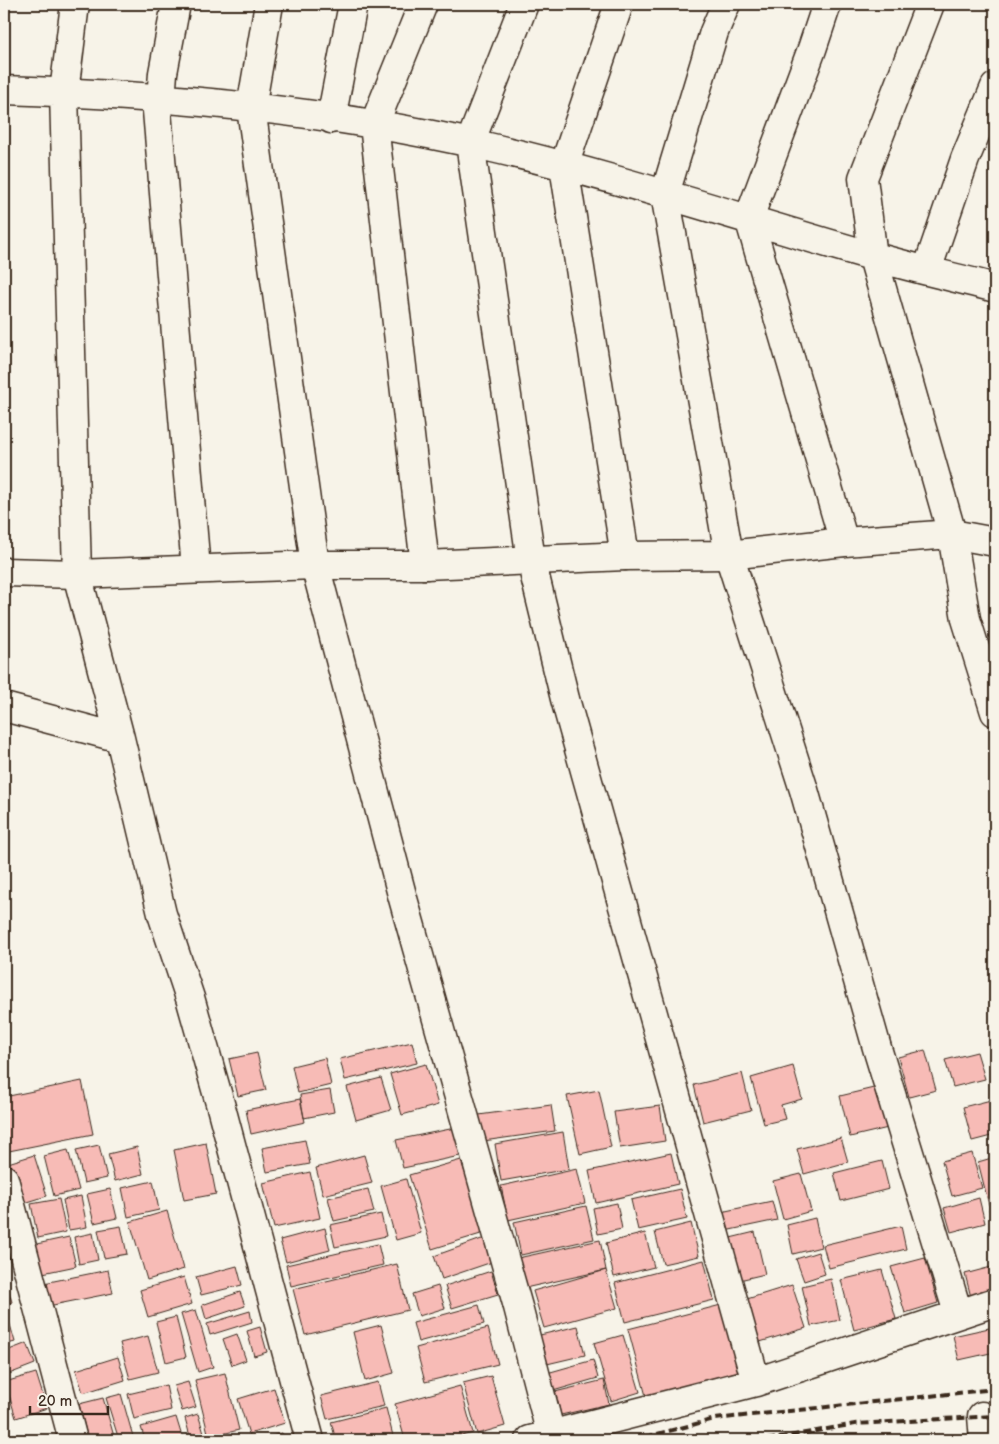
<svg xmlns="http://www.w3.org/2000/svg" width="999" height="1444" font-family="'Balsamiq Sans',sans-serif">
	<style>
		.building { fill: #f7bbb6; stroke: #3b2a1e }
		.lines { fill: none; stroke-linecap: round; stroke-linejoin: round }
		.street-casing { stroke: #3b2a1e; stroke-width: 31 }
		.secondary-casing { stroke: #3b2a1e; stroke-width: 31 }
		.street { stroke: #f7f3e8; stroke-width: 28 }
		.secondary { stroke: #f7f3e8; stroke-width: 28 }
		.rail { stroke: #3b2a1e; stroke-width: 4; stroke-dasharray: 8 4; stroke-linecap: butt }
	</style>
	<rect width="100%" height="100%" fill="#f7f3e8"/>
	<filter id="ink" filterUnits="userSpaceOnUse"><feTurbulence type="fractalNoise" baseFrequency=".02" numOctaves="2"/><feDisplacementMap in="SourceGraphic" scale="10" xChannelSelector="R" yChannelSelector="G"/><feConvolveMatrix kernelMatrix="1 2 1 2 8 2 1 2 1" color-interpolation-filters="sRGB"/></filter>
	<g filter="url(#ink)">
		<path class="building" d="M412 1042 417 1063 345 1080 340 1059Z
			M925 1050 936 1090 909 1097 898 1057Z
			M977 1052 985 1079 953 1087 945 1060Z
			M257 1053 266 1090 238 1096 229 1059Z
			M325 1058 331 1085 298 1093 292 1066Z
			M426 1064 438 1105 402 1115 390 1074Z
			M793 1066 802 1099 781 1105 785 1119 764 1124 751 1078Z
			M742 1073 751 1110 703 1122 694 1085Z
			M381 1078 391 1110 356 1120 347 1087Z
			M82 1081 93 1134 4 1152V1097Z
			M878 1087 888 1128 850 1137 840 1096Z
			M330 1090 334 1112 304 1118 300 1095Z
			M599 1090 611 1147 580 1154 567 1096Z
			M300 1099 305 1122 251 1134 246 1110Z
			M995 1099V1135L972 1141 963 1107Z
			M551 1105 555 1131 483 1141 479 1115Z
			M660 1106 665 1141 620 1148 614 1112Z
			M455 1128 460 1156 403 1168 396 1140Z
			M563 1132 569 1169 501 1181 495 1144Z
			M841 1138 848 1162 804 1174 797 1149Z
			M305 1140 310 1164 267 1172 262 1148Z
			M206 1143 216 1194 184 1200 174 1150Z
			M99 1145 107 1178 84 1183 76 1150Z
			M137 1147 143 1174 115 1181 108 1154Z
			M68 1150 79 1190 54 1196 44 1156Z
			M671 1153 678 1184 596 1203 589 1171Z
			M972 1153 982 1188 952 1196 942 1161Z
			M34 1155 47 1196 21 1204 8 1163Z
			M364 1155 372 1183 323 1195 316 1168Z
			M995 1157V1203L989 1205 978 1162Z
			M461 1160 484 1233 432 1249 409 1175Z
			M882 1161 889 1189 841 1201 834 1173Z
			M577 1169 585 1203 508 1220 501 1186Z
			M310 1172 320 1218 274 1228 263 1183Z
			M801 1174 811 1211 783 1219 773 1181Z
			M406 1179 421 1233 396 1240 381 1186Z
			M153 1181 159 1210 128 1217 122 1188Z
			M110 1189 117 1218 94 1223 87 1194Z
			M368 1189 374 1212 334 1221 328 1198Z
			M680 1189 687 1219 638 1230 631 1200Z
			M81 1196 87 1227 69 1230 63 1200Z
			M979 1198 985 1223 951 1232 944 1208Z
			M59 1199 66 1232 38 1238 31 1204Z
			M772 1201 777 1220 725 1231 721 1212Z
			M617 1203 622 1229 598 1234 593 1208Z
			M586 1206 594 1239 521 1255 514 1222Z
			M995 1208V1232L989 1209Z
			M167 1211 184 1269 147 1280 130 1222Z
			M381 1214 386 1236 335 1247 330 1225Z
			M815 1218 821 1247 793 1254 787 1225Z
			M691 1223 699 1256 663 1264 655 1232Z
			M121 1226 127 1254 104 1258 98 1230Z
			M901 1226 906 1249 829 1268 823 1245Z
			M325 1228 330 1250 286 1262 280 1240Z
			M755 1232 765 1274 735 1281 726 1239Z
			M93 1233 98 1260 79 1264 74 1237Z
			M645 1233 654 1267 614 1277 606 1243Z
			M490 1236 498 1260 442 1279 434 1256Z
			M69 1237 76 1266 38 1274 32 1245Z
			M600 1240 606 1270 525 1288 518 1258Z
			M378 1244 383 1265 291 1286 286 1265Z
			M818 1252 825 1274 804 1281 796 1259Z
			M925 1258 938 1303 905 1313 891 1267Z
			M704 1260 714 1300 625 1322 615 1283Z
			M397 1264 408 1310 305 1335 293 1289Z
			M237 1266 242 1285 201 1295 196 1277Z
			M995 1266V1295L972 1301 965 1274Z
			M108 1270 113 1293 48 1306 44 1283Z
			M606 1270 617 1308 544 1328 533 1291Z
			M882 1270 896 1319 854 1330 841 1280Z
			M491 1271 498 1294 452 1308 445 1286Z
			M4 1276 12 1302 4 1305Z
			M184 1277 192 1304 148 1317 140 1290Z
			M831 1279 840 1320 811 1326 802 1286Z
			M792 1285 806 1328 760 1342 747 1299Z
			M438 1286 445 1308 419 1316 412 1294Z
			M240 1292 245 1306 206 1319 202 1305Z
			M479 1305 484 1324 418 1342 413 1323Z
			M721 1305 740 1371 646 1396 628 1329Z
			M196 1310 213 1367 198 1372 181 1314Z
			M6 1311 15 1342 4 1345V1312Z
			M250 1311 252 1322 210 1335 207 1324Z
			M176 1317 186 1357 166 1362 156 1322Z
			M381 1325 394 1373 365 1381 353 1332Z
			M578 1326 585 1355 547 1364 540 1335Z
			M260 1327 267 1352 254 1356 247 1331Z
			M488 1328 498 1364 425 1382 416 1348Z
			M989 1328 995 1352 959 1360 953 1336Z
			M237 1334 246 1360 232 1365 223 1339Z
			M623 1335 640 1392 611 1401 594 1343Z
			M148 1336 158 1372 130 1379 120 1343Z
			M27 1343 35 1364 9 1374 4 1361V1352Z
			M118 1357 125 1380 83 1393 76 1370Z
			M593 1360 598 1378 553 1391 547 1373Z
			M36 1373 47 1408 16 1418 5 1382Z
			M225 1373 239 1430 209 1437 195 1380Z
			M491 1376 505 1426 477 1434 463 1383Z
			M604 1380 609 1404 561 1415 555 1392Z
			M188 1382 196 1407 182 1411 174 1386Z
			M378 1382 384 1406 327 1419 321 1396Z
			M166 1385 171 1410 134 1419 128 1394Z
			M460 1386 473 1433 446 1440H405L395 1404Z
			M274 1388 285 1423 249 1434 238 1399Z
			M121 1394 134 1440H119L106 1398Z
			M103 1398 115 1440H88L79 1404Z
			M386 1408 394 1440H336L331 1422Z
			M198 1414 206 1440H191L185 1418Z
			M176 1417 183 1440H145L141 1427Z
			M282 1433 284 1440H266L265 1438Z"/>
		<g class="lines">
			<g class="street-casing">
				<path id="street" d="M75 4 64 92 77 574 120 738
					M269 4 251 108 315 565 402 895 518 1307 551 1435 557 1440
					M423 4 374 125 425 565
					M524 4 470 143 531 560 565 699 756 1382
					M619 4 564 166 625 556
					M726 4 714 32 665 194 729 555 804 790 877 1048 958 1313
					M827 4 812 49 749 218 844 542
					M930 4 863 178 873 257 952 534 966 619 995 712
					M4 90C164 95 328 110 484 146 615 176 743 219 872 256 912 268 954 277 995 288
					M156 99 196 569
					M161 100 163 73 176 4
					M331 119 353 4
					M927 270 965 159 995 87
					M4 707 120 738 162 914 191 1001 221 1107 310 1440
					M4 1179 73 1440
					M982 1416 984 1440
					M530 1440 756 1382 995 1302"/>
			</g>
			<g class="secondary-casing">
				<path id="secondary" d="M4 572 77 574 315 565H425L625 556 729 555 844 542 952 534 995 542"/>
			</g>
			<use href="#street" class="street"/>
			<use href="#secondary" class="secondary"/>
			<path class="rail" d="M634 1440 715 1419 995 1389
				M767 1440 855 1424 995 1416"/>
		</g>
	</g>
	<rect width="999" height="1444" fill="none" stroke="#f7f3e8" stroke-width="20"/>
	<rect x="10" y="10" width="979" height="1424" fill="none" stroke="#3b2a1e" stroke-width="2" filter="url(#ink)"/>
	<path d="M30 1406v8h78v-8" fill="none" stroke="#3b2a1e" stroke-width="2.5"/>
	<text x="38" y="1406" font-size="15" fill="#3b2a1e" stroke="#f7f3e8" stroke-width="4" paint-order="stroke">20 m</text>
</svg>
